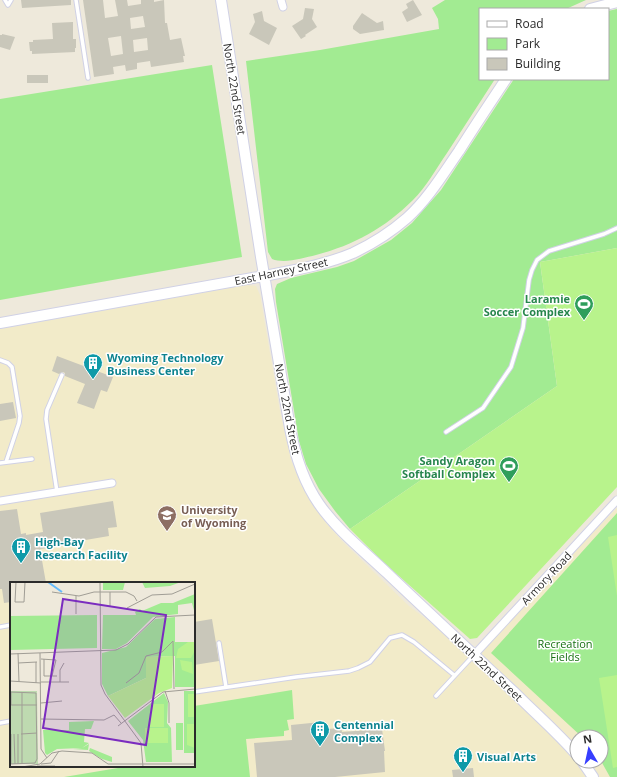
<svg xmlns="http://www.w3.org/2000/svg" width="617" height="777" font-family="'Open Sans',sans-serif">
	<style>
		.education { fill: #f2ebc9; fill-rule: evenodd }
		.green { fill: #a2eb92 }
		.pitch { fill: #b8f38c }
		.building { fill: #c9c7ba; fill-rule: evenodd }
		.lines { fill: none; stroke-linecap: round; stroke-linejoin: round }
		.lane-casing { stroke: #d0d1e5; stroke-width: 5.5 }
		.street-casing { stroke: #d0d1e5; stroke-width: 9 }
		.secondary-casing { stroke: #d0d1e5; stroke-width: 12 }
		.lane { stroke: #fff; stroke-width: 3.5 }
		.street { stroke: #fff; stroke-width: 7 }
		.secondary { stroke: #fff; stroke-width: 10 }
		.labels { text-anchor: middle; dominant-baseline: central; stroke-width: 3; stroke-linejoin: round; paint-order: stroke }
		.street-label { font-size: 11px; fill: #2b2b2b; stroke: #fff }
		.leisure-label { font-size: 11px; font-weight: bold; fill: #27864d; stroke: #fff; text-anchor: end }
		.culture-label { font-size: 11px; font-weight: bold; fill: #0d838f; stroke: #fff; text-anchor: start }
		.education-label { font-size: 11px; font-weight: bold; fill: #785e54; stroke: #fff; text-anchor: start }
		.park-label { font-size: 11px; fill: #177012; stroke: #fff }
		.inset-river { fill: none; stroke: #63bbfc; stroke-width: 2 }
		.inset-road { fill: none; stroke: #a09d95; stroke-width: 1 }
		.view { fill: #7b2cbf; fill-opacity: 0.15; stroke: #7b2cbf; stroke-width: 2 }
		.inset-edge { fill: none; stroke: #2b2b2b; stroke-width: 2 }
	</style>
	<rect width="100%" height="100%" fill="#eee9db"/>
	<path class="education" d="M246 285 256 286 260 295 280 411 291 460 301 485 326 523 343 542 409 606 474 655 617 508V777H0V329ZM11 583H194V766H11ZM577 737H601V761H577Z"/>
	<path class="green" d="M445 0H586L566 9H480V79H495C479 104 463 128 447 153 436 169 426 187 413 200 385 228 354 245 316 255 303 258 285 264 272 259L268 252 246 61 320 50 439 29 438 19 432 8Z
		M617 9V248L540 262 557 386 350 529 335 511 319 489 306 464 299 441 276 302 275 289 277 284 291 278 337 267 354 261 391 240 412 223 441 190 514 79H608V11Z
		M212 65 242 257 0 300V99Z
		M617 513V777H610L601 761V737H582L491 653Z
		M292 690 294 719 287 720 289 730 284 731V736L246 739 250 777H64L130 766H194V706Z"/>
	<path class="pitch" d="M617 248V487L477 638 470 639 382 561 350 529 557 386 540 262Z
		M617 535V596L608 537Z
		M617 675V767L613 768 599 678Z"/>
	<path class="building" d="M21 0H71V5L22 8Z
		M83 0H103L105 18 118 16 115 0H127L128 6 141 4V0H154V2L164 0 165 23H167L170 40 181 38 185 56H183L184 62 151 67 150 61 137 63V69L126 71 125 65 113 67 114 74 94 77ZM143 16 145 27 131 29 130 18ZM121 36 123 54 111 56 108 38ZM147 38 148 50 134 52 133 40Z
		M413 0 422 15 407 22 402 12 408 8 406 4Z
		M305 8 314 9 312 19 317 27 305 35 306 36 301 39 292 26 303 19Z
		M262 11 264 21 277 28 269 45 249 34 255 22 253 14Z
		M362 13 377 23 383 21 384 30 360 34 353 29V26Z
		M73 22V39H76V48H75V52L32 54V51H30L29 42H33V40L53 39 52 23Z
		M2 34 15 37 10 50 0 47V35H2Z
		M27 75H48V83H27Z
		M57 356 113 377 107 392 101 390 94 409 77 403 85 384 65 376V373L63 372 59 374 52 371Z
		M13 402 16 418 0 421V404Z
		M113 501 117 527 108 528 109 536 56 545 57 547 40 549 46 583H11V602L4 603 2 589H0V511L17 509 21 534 26 533V535L43 532 40 513Z
		M212 619 219 661 194 665V622Z
		M321 722 328 729 341 728 342 732 382 729 385 751H384L385 772 335 777H257L254 743 292 740 291 725Z
		M473 768 474 777H453L452 770Z"/>
	<g class="lines">
		<g class="lane-casing">
			<path id="lane" d="M5 0 8 5 11 0
				M76 0 88 78
				M0 360 8 363 12 367 20 416 19 423 6 462
				M446 432 483 408 511 367 523 328 529 280 532 270 537 260 549 251 604 234 617 228
				M0 463 32 459
				M57 492 46 419 47 410 62 375
				M0 627 11 625
				M219 643 226 687
				M194 692 296 677 349 671 358 668 370 662 390 638 402 635 414 642 454 675
				M436 696 473 656
				M0 723 11 721"/>
		</g>
		<g class="street-casing">
			<path id="street" d="M281 0 283 7
				M0 501 112 483
				M474 655 617 500"/>
		</g>
		<g class="secondary-casing">
			<path id="secondary" d="M221 0 261 257 290 428C295 455 303 481 319 504 337 530 364 551 387 573 429 613 472 653 515 693 536 714 558 733 577 755
				M590 9 617 2
				M0 323 264 276C294 270 325 265 353 253 372 244 391 232 407 218 428 199 443 174 459 151 474 127 490 103 506 79
				M582 761 593 777"/>
		</g>
		<use href="#lane" class="lane"/>
		<use href="#street" class="street"/>
		<use href="#secondary" class="secondary"/>
	</g>
	<defs>
		<g id="stadium-pin" transform="scale(1)"><path d="M0 17L-7.5 6A9.5 9.5 0 1 1 7.5 6Z" fill="#2e9e5b" stroke="#fff"/><path d="M0-5a6.5 5 0 1 0 0 10a6.5 5 0 1 0 0-10ZM-3.5-1.8h7v3.6h-7Z" fill="#fff"/></g>
		<g id="building-pin" transform="scale(1)"><path d="M0 17L-7.5 6A9.5 9.5 0 1 1 7.5 6Z" fill="#0f9aa8" stroke="#fff"/><path d="M-4-6H4V6H1V3H-1V6H-4ZM-2.5-4.3h1.7v1.8h-1.7ZM.8-4.3h1.7v1.8H.8ZM-2.5-1h1.7V.8h-1.7ZM.8-1h1.7V.8H.8Z" fill="#fff"/></g>
		<g id="university-pin" transform="scale(1)"><path d="M0 17L-7.5 6A9.5 9.5 0 1 1 7.5 6Z" fill="#8d6e63" stroke="#fff"/><path d="M0-5L7-2L0 1L-7-2ZM-4 1L0 2.5L4 1V4Q0 6-4 4Z" fill="#fff"/></g>
	</defs>
	<g fill-rule="evenodd">
		<use href="#stadium-pin" x="584" y="304"/>
		<use href="#building-pin" x="93" y="363"/>
		<use href="#stadium-pin" x="509" y="466"/>
		<use href="#university-pin" x="167" y="515"/>
		<use href="#building-pin" x="21" y="547"/>
		<use href="#building-pin" x="320" y="730"/>
		<use href="#building-pin" x="463" y="756"/>
	</g>
	<g class="labels">
		<g class="street-label">
			<text transform="translate(235 89) rotate(81)">North 22nd Street</text>
			<text transform="translate(281 271) rotate(-12)">East Harney Street</text>
			<text transform="translate(288 409) rotate(79)">North 22nd Street</text>
			<text transform="translate(546 578) rotate(-47)">Armory Road</text>
			<text transform="translate(487 667) rotate(43)">North 22nd Street</text>
		</g>
		<g class="leisure-label">
			<text x="570" y="298">Laramie<tspan x="570" dy="13">Soccer Complex</tspan></text>
			<text x="495" y="460">Sandy Aragon<tspan x="495" dy="13">Softball Complex</tspan></text>
		</g>
		<g class="culture-label">
			<text x="107" y="357">Wyoming Technology<tspan x="107" dy="13">Business Center</tspan></text>
			<text x="35" y="541">High-Bay<tspan x="35" dy="13">Research Facility</tspan></text>
			<text x="334" y="724">Centennial<tspan x="334" dy="13">Complex</tspan></text>
			<text x="477" y="756">Visual Arts</text>
		</g>
		<g class="education-label">
			<text x="181" y="509">University<tspan x="181" dy="13">of Wyoming</tspan></text>
		</g>
		<g class="park-label">
			<text x="565" y="643">Recreation<tspan x="565" dy="13">Fields</tspan></text>
		</g>
	</g>
	<g transform="translate(10 582)">
		<rect width="185" height="185" fill="#eee9db"/>
		<path d="M93 0H115L113 8H93ZM132 0H171L160 4 135 6ZM185 12V32L182 21 168 23V32L143 35 117 61 106 67H92L93 33H126L125 30 130 27 132 29 151 21H163ZM87 33V66L0 68V34ZM165 35V60H185V105H165V74L137 75 136 96 98 114 92 102V71L116 65 145 37ZM174 109H185V171H174ZM154 111 158 120 157 141 161 146 162 180H136L133 158 118 139ZM84 139 81 147H75L74 160 79 161 72 166 79 162 78 168 63 167 72 166 47 167 37 173 35 171 33 148H59V140ZM166 141H173V168H166ZM80 166 102 175V180L92 177 79 169Z" fill="#a2eb92"/>
		<path d="M0 109H27L28 182H0Z" fill="#bedab0"/>
		<path d="M178 60H185V75L184 70 181 76H166L168 67ZM163 74 162 106 149 111 115 136 98 114 136 96V75ZM170 78 182 80 183 92 172 88ZM178 112H185V135H178ZM141 122H154V145H140ZM177 142H185V166L177 163ZM135 146H158V161H135Z" fill="#b8f38c"/>
		<path class="inset-river" d="M38 0 52 10"/>
		<path class="inset-road" d="M6 0 5 20H14L15 0M90 0 91 103 95 112 131 161 133 185M42 10 69 14 84 10H116L124 14 127 19M100 25V10M117 26 142 13 162 12 185 2M66 32V14M163 59 164 107M8 71 9 100M30 71 31 167 37 176M0 72 106 68 118 62 146 35 185 33M31 77 46 78 42 94M34 77V94H47M26 80V101M8 81 27 80M0 99 31 101M31 100H59M50 100V88L54 81M116 101 129 91 136 74 152 70 163 59M155 109 159 121V141M0 110 26 111 27 177 25 181 0 182M1 110V123M12 110V182M31 121 52 119M0 123H27M31 137 94 138 104 133 111 141M108 144 153 110 185 107M1 152V182M4 152 5 182M8 152V182M11 152 27 151M31 182 41 181 49 169M27 184H45M12 185 30 182 42 171 52 169 82 171 98 182H185"/>
		<path class="view" d="M53 17 156 33 136 163 33 146Z"/>
		<rect width="185" height="185" class="inset-edge"/>
	</g>
	<rect x="479" y="8" width="130" height="72" fill="#ffffff" stroke="#aaaaaa"/>
	<rect x="487" y="21" width="20" height="6" fill="#ffffff" stroke="#aaaaaa"/>
	<text x="515" y="28" font-size="12" fill="#2b2b2b">Road</text>
	<rect x="487" y="38" width="20" height="12" fill="#a2eb92" stroke="#aaaaaa"/>
	<text x="515" y="48" font-size="12" fill="#2b2b2b">Park</text>
	<rect x="487" y="58" width="20" height="12" fill="#c9c7ba" stroke="#aaaaaa"/>
	<text x="515" y="68" font-size="12" fill="#2b2b2b">Building</text>
	<g transform="translate(589 749) rotate(351)"><circle r="19" fill="#ffffff" stroke="#aaaaaa"/>
	<path d="M0-3L7 15L0 10L-7 15Z" fill="#373eff"/>
	<text y="-6" font-size="11" font-weight="bold" text-anchor="middle" fill="#2b2b2b">N</text>
	</g>
</svg>
